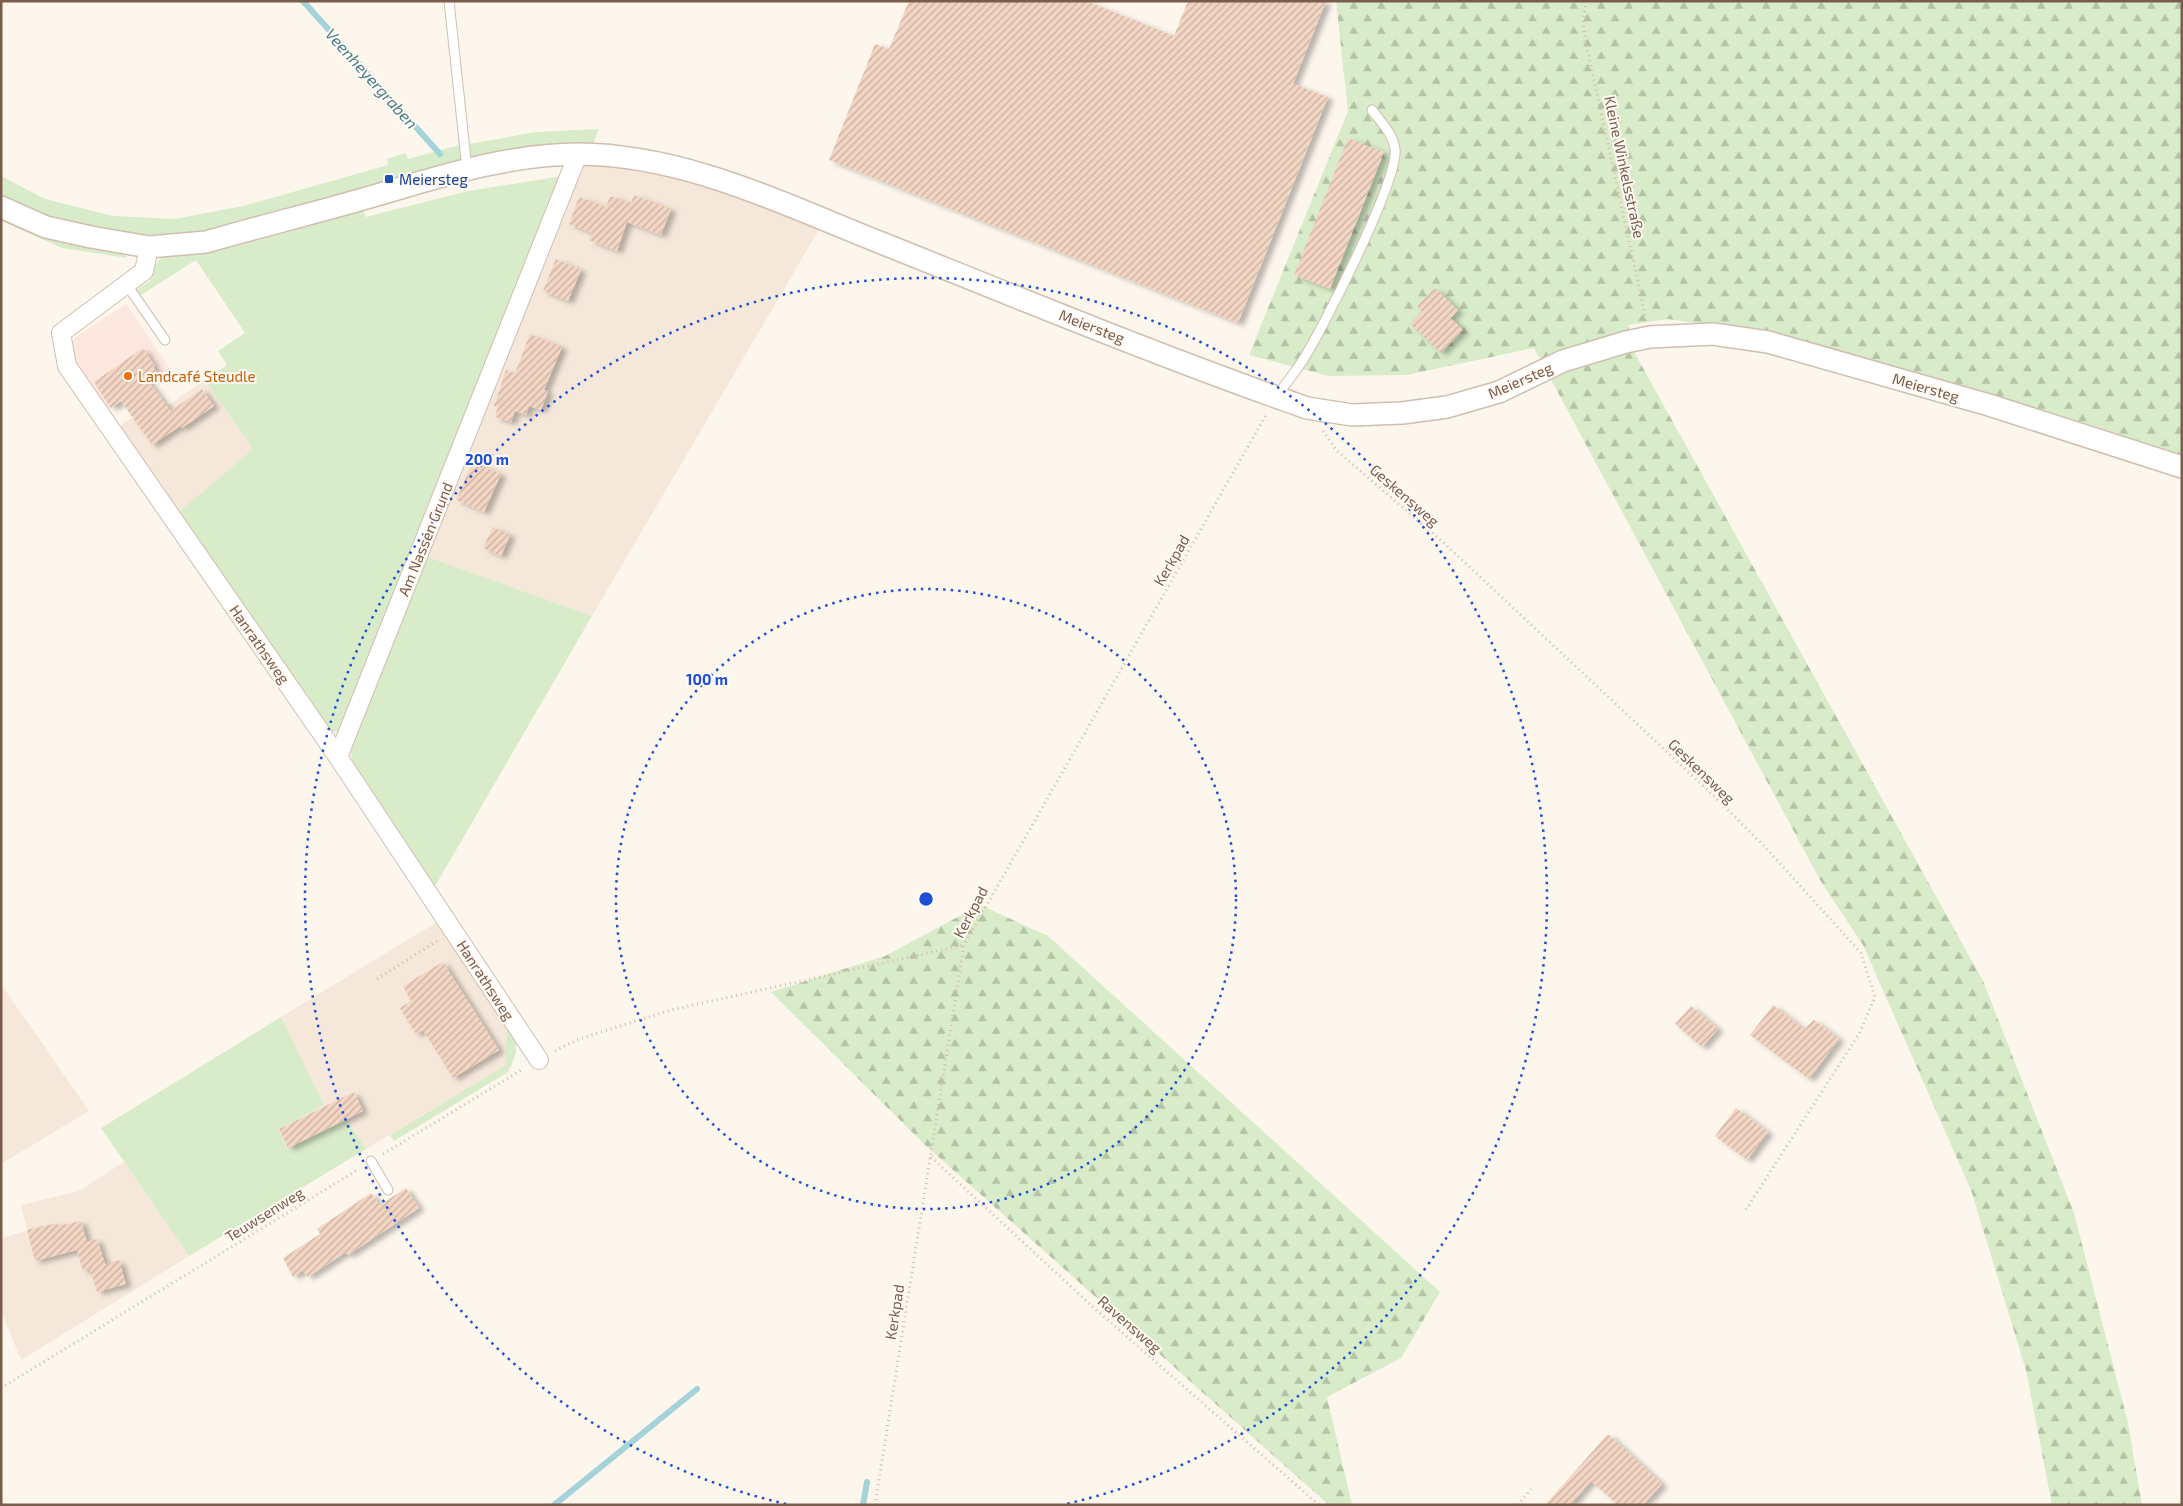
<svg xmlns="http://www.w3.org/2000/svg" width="2183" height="1506" font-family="'Exo 2',sans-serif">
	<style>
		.residential { fill: #f5e8da }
		.commercial { fill: #fde8e0 }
		.green { fill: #d8ecc9 }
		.forest { fill: url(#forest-firs) }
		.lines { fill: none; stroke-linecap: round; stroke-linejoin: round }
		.stream { stroke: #a5d3da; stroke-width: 6 }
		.building { fill: url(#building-hatch); filter: url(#shadow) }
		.service-casing { stroke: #d1beb0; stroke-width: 11 }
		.minor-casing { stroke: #d1beb0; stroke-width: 20 }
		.tertiary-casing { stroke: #d1beb0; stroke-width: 24 }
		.path { stroke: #d9b8a5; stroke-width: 3; stroke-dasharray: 1 4; stroke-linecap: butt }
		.service { stroke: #fff; stroke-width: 9 }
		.minor { stroke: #fff; stroke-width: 18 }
		.tertiary { stroke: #fff; stroke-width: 21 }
		.ring { fill: none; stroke: #1d4ed8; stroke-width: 2.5; stroke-dasharray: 2.5 5 }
		.transit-dot { fill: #1a4fb4; stroke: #fffaf3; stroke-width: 2 }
		.food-dot { fill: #e8710a; stroke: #fffaf3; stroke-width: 2 }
		.labels { text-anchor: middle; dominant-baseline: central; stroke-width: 4; stroke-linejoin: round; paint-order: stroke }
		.street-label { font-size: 15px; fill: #7a5c4d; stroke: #fffaf3 }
		.transit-label { font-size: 15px; fill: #164399; stroke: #fffaf3; text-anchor: start }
		.food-label { font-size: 15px; fill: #c56008; stroke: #fffaf3; text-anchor: start }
		.water-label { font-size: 16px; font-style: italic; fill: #437c86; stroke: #fffaf3 }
		.centre { fill: #1d4ed8; stroke: #fffaf3; stroke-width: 2.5 }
		.ring-label { font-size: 15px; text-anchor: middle; font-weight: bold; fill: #1d4ed8; stroke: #fffaf3; stroke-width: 4; stroke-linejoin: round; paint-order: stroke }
	</style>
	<defs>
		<pattern id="forest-firs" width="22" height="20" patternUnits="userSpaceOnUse" patternTransform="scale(1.25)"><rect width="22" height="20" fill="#d8ecc9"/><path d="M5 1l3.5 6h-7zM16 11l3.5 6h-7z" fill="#b4c2a5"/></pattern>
		<pattern id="building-hatch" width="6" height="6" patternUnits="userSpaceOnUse" patternTransform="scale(1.25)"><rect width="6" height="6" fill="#f3d5c3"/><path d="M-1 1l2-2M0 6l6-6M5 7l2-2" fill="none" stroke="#cab0a1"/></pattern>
		<filter id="shadow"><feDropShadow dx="5.5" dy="3" stdDeviation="2.5" flood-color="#0004"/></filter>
	</defs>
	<rect width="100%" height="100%" fill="#fdf6ec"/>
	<path class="residential" d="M592 147 820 212 818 231 592 616 425 556Z
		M205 380 253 449 179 512 120 426 161 397 168 405Z
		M440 920 507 1017 506 1065 366 1149 347 1120 287 1149 278 1129 324 1105 281 1017Z
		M1 984 89 1111 1 1164Z
		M124 1162 189 1256 21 1360 1 1311V1239L27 1230 21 1205 79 1191Z"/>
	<path class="commercial" d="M126 304 170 369 108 410 70 355 74 338Z"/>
	<path class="green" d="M599 129 592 147 248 222 185 234 138 236 69 224 1 196V176L45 199 113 216 175 219 243 206 388 165 387 159 406 153 408 159 452 147 536 132Z
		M563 176 341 731 330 732 179 512 253 449 205 380 227 365 218 351 245 333 196 260 138 297 135 291 150 281C153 268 156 261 167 253L362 208 366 217 468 191Z
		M1 216 124 252 127 258 62 248 1 221Z
		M425 556 592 616 434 888 352 763 350 742Z
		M281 1017 324 1105 278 1129 287 1149 347 1120 366 1149 189 1256 101 1128Z
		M507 1017C518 1040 520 1049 508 1072L394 1141 390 1135 506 1065Z"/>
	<path class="forest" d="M1336 1H2182V457L1709 325 1668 319 1628 325 1633 350 1983 981 2074 1213 2128 1423 2142 1505H2052L2026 1370 1971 1190 1863 945 1820 880 1534 348 1406 375 1329 376 1249 355 1348 111Z
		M980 905 1048 936 1440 1292 1401 1358 1327 1397 1352 1505H1329L925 1145 771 992 885 956Z"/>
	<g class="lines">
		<path class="stream" d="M303 1 440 154
			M554 1505 697 1389
			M863 1505 867 1482"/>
	</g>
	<path class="building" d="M909 1H1086L1174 36 1188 1H1326L1293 84 1328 97 1238 323 829 160 875 44 889 49Z
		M1348 138 1384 152 1330 289 1294 275Z
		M634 195 671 209 661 235 627 222 617 251 589 240 592 233 569 224 579 197 606 207 610 196 631 203Z
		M556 259 581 270 568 301 543 291Z
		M1435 288 1458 310 1451 318 1463 330 1441 353 1410 324 1422 311 1417 306Z
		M530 334 562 347 544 390 548 391 541 410 529 406 526 415 515 411 511 422 495 417 498 407 494 406 506 370 515 373Z
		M143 348 155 366 153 367 158 374 149 379V382L171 411 202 389 214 406 182 428 180 426 152 445 121 401 111 408 94 382Z
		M473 462 501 474 484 512 456 500Z
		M493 527 510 535 501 556 483 548Z
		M443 962 499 1050 453 1078 423 1030 416 1034 400 1008 411 1001 403 986Z
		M1773 1005 1804 1029 1814 1020 1839 1039 1809 1079 1750 1035Z
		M1691 1006 1718 1029 1702 1047 1675 1024Z
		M354 1092 363 1111 288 1148 279 1129Z
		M1736 1108 1768 1132 1747 1160 1715 1136Z
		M406 1188 419 1208 348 1255 346 1252 308 1277 303 1270 293 1277 283 1258 320 1234 317 1229 371 1193 380 1205Z
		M81 1221 87 1242 97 1239 105 1264 83 1271 77 1250 35 1261 27 1230 57 1223 58 1226Z
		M119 1260 126 1284 97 1292 90 1269Z
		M1608 1434 1662 1484 1643 1505H1618L1591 1481 1570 1505H1545Z"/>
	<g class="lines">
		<g class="service-casing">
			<path id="service" d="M449 1 467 169
				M127 285 165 340
				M1276 397C1284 386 1293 375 1301 363 1321 333 1399 179 1395 149 1393 134 1381 122 1372 110
				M371 1161 388 1190"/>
		</g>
		<g class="minor-casing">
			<path id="minor" d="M149 247 144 271 61 333 67 366 338 757 539 1060
				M338 757 578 154"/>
		</g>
		<g class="tertiary-casing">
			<path id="tertiary" d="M1 207 46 227 91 237 149 247 206 242C258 227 311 214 363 199 433 179 505 154 579 154 687 155 785 205 884 244 1024 300 1164 358 1307 408L1352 415 1402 413 1447 407 1499 392 1563 361 1626 342 1650 337 1713 334 1768 342 1989 405 2182 467"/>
		</g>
		<path class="path" d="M1586 1 1583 23 1586 43 1646 319
			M1323 431 1336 450 1445 544 1715 797 1766 848 1861 953 1875 997 1859 1034 1745 1211
			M377 979 437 941
			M555 1051 579 1039 671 1010 964 945
			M383 1154 523 1069
			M931 1157 1094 1308 1319 1505
			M1 1388 359 1169
			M875 1505 964 945 1266 415
			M1518 1505 1531 1489"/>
		<use href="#service" class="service"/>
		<use href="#minor" class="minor"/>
		<use href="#tertiary" class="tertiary"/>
	</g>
	<g class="ring">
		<circle cx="926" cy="899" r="310"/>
		<path d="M786 1504A621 621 0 1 1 1066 1504"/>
	</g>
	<rect class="transit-dot" x="384" y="174" width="10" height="10" rx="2.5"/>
	<circle class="food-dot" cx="128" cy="376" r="5"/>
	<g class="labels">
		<g class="street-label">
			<text transform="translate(1625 167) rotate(78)">Kleine Winkelsstraße</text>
			<text transform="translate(1092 326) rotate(21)">Meiersteg</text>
			<text transform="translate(1520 380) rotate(-24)">Meiersteg</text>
			<text transform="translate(1926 387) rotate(16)">Meiersteg</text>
			<text transform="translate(1405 495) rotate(41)">Geskensweg</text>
			<text transform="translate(425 539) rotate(-68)">Am Nassen Grund</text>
			<text transform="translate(1171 560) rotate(-60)">Kerkpad</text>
			<text transform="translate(260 644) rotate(55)">Hanrathsweg</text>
			<text transform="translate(1702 771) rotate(44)">Geskensweg</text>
			<text transform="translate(970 912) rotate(-62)">Kerkpad</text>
			<text transform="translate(486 980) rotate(57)">Hanrathsweg</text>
			<text transform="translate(264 1214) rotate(-32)">Teuwsenweg</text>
			<text transform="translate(894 1312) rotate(-81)">Kerkpad</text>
			<text transform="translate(1130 1324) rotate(41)">Ravensweg</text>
		</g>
		<g class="transit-label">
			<text x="399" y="179">Meiersteg</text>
		</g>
		<g class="food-label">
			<text x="138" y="376">Landcafé Steudle</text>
		</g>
		<g class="water-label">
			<text transform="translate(372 78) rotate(48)">Veenheyergraben</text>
		</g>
	</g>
	<circle cx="926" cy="899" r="8" class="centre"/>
	<g class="ring-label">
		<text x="487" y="465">200 m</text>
		<text x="707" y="685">100 m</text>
	</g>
	<rect width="2183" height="1506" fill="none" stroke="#7a5c4d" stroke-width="5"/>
</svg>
